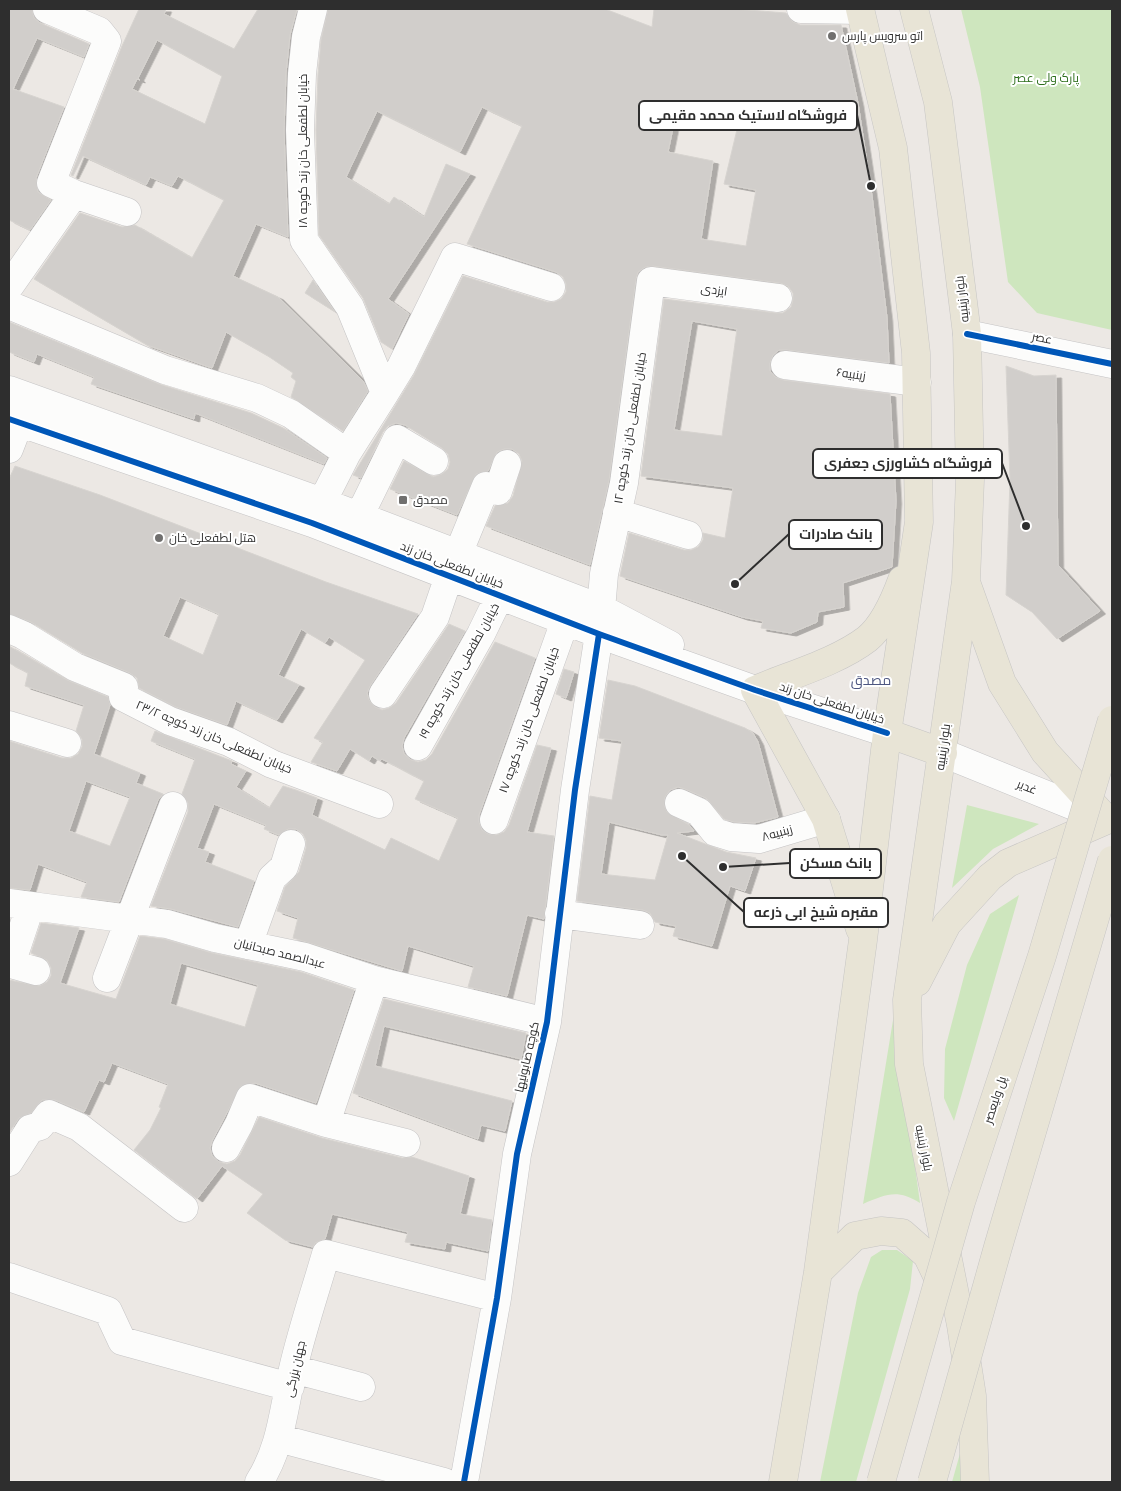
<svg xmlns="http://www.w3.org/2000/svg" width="1121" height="1491" font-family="'Roboto Condensed',Cairo,sans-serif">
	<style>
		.green { fill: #cee6be }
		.building { fill: #d1cecb; stroke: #d7d4d0; fill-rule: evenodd; filter: url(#shadow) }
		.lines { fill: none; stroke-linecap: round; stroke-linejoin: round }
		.minor-casing { stroke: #c5c4c5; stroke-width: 29 }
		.major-casing { stroke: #c6c5c4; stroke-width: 29 }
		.minor { stroke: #fcfcfb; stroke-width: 28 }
		.major { stroke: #e8e4d6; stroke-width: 28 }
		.major-bridge-casing { stroke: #c6c5c4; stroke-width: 29; stroke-linecap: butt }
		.major-bridge { stroke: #e8e4d6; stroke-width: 28 }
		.cycleway-casing { stroke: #fff; stroke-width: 9 }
		.cycleway { stroke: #0057b8; stroke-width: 6 }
		.poi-dot { fill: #706f6e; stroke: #fff; stroke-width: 2 }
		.labels { text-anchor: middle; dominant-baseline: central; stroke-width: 4; stroke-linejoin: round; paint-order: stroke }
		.poi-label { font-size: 12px; fill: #2e2e2e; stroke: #fff; text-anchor: start }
		.park-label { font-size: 12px; fill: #2c6e1b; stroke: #fff }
		.street-label { font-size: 12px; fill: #2e2e2e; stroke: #fff }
		.neighbourhood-label { font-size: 14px; fill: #4d5680; stroke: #fff }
		.leader { fill: none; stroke: #2e2e2e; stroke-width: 2 }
		.callout-dot { fill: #2e2e2e; stroke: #fff; stroke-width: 2 }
		.callout { fill: #fff; stroke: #2e2e2e; stroke-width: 2 }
		.callout-label { font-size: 14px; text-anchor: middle; font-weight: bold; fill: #2e2e2e }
	</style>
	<defs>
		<filter id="shadow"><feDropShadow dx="5.5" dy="3" stdDeviation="0" flood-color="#0004"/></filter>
	</defs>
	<rect width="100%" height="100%" fill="#ece8e4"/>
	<path class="green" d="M961 9H1112V330L1037 313 1008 282 980 87Z
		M967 805 1039 824 993 849 952 888Z
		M1019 895 954 1121 944 1098 945 1049 967 965 990 914Z
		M894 1014 920 1203C897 1189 887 1194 863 1204Z
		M882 1250H897L913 1261 910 1289 856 1482H820L858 1293 871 1257Z
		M961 1450 962 1482H952Z"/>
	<path class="building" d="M9 9H32L34 18 40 23 89 44 84 57 37 38 13 89 64 107 36 178 38 192 51 200 30 230 9 220Z
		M139 9H166L164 14 234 49 258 9H297L290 35 286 73 284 131 288 237 256 224 233 276 278 297 363 381 368 391 343 431 291 397 296 381 291 377 293 373 268 356 226 332 212 368 147 345 34 279 80 213 122 227 135 225 192 258 224 200 178 176 172 186 150 177 146 185 83 156 73 176 71 175 122 46ZM157 40 222 76 205 124 132 89 137 79 140 80 138 78Z
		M328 9H605L652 27 654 9H735L786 13 793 22 800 25H841L858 103 872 196 887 318 889 363 787 350H779L773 355 770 363V371L775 377 783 380 890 394 896 501 892 567 843 583 844 607 818 612 817 622 791 633 761 628 763 621 742 617 620 576 629 533 684 550H691L698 547 703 540V533L725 538 733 488 641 476 664 299 776 313H783L791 307 793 300V293L788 286 780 283 653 266 645 267 638 272 636 279 609 480 590 565 486 526 495 506 508 503 513 496 522 461 519 454 512 449H504L497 452 488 471 476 474 457 515 390 489 404 461 433 477 442 474 448 469 450 462 448 454 442 448 405 425 396 423 388 426 383 432 361 478 353 475 414 375 463 276 547 302H554L561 299 566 292V284L563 277 556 272 467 244 522 126 482 107 460 152 377 111 346 177 389 204 394 197 424 217 446 164 470 174 388 299 409 314 392 349 381 342 363 298 319 235 316 130 318 75 321 40ZM677 108 739 121 724 184 756 190 746 246 701 239 713 161 668 152ZM692 321 737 329 722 436 674 430Z
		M313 280 335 312 305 293Z
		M9 322 159 384 251 413 283 428 327 458 324 464 195 413 194 419 91 384 94 377 37 354 34 362 9 352Z
		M1006 366 1034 376 1056 375 1058 565 1100 611 1057 639 1032 612 1006 595 1010 480Z
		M15 466 100 495 326 582 418 614 370 686 367 693 369 700 375 707 382 710 389 708 396 703 449 624 465 631 404 738 402 746 404 754 411 760 418 762 426 760 432 754 495 642 535 658 479 815V822L482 830 488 834 496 835 504 832 509 825 537 745 551 748 527 832 554 836 544 919 527 915 507 996 468 987 474 966 408 946 402 971 293 938 298 918 277 911 285 887 299 872 306 848V840L303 834 296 829H288L279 835 264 829 266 825 214 804 197 848 209 852 205 862 254 881 238 927 171 909 151 906 188 812V803L182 794 195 759 151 741 155 731 232 761 231 764 246 771 236 787 269 808 283 786 296 790 317 798 312 815 385 850 391 838 439 861 458 818 415 799 424 781 382 759 380 761 372 756 369 761 350 749 337 771 311 762 323 742 314 738 365 660 329 637 325 643 301 629 278 675 299 685 277 720 236 701 227 725 176 707 139 688 137 678 130 673 82 653 31 622 9 614V479ZM180 597 219 614 203 655 163 636Z
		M9 646 67 680 108 697 110 705 94 754 140 773 136 783 163 794 158 800 119 902 81 897 87 882 38 864 30 890 9 888V741L62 758H71L78 754 82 747V739L76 731 84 705 25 686 28 673 9 663ZM86 781 130 797 110 846 69 831Z
		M564 669 574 672 566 698 556 694Z
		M608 680 635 686 745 728 753 733 758 742 778 817 754 823 734 822 724 819 706 798 685 789 678 787 670 790 665 797 664 805 667 812 689 825 694 831 677 833 726 852 756 858 745 891 730 886 712 946 673 936 676 926 655 922 650 913 643 910 577 901 590 796 612 800 622 741 599 738ZM609 822 662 835H668L655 880 601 874Z
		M41 923 79 928 60 983 116 999 140 936 164 939 212 953 301 972 354 990 316 1103 255 1083 241 1086 212 1141 210 1148 212 1156 219 1162 227 1164 235 1161 240 1155 259 1117 322 1138 402 1158 412 1157 469 1176 460 1214 492 1220 488 1251 446 1242 445 1249 405 1242 408 1232 332 1214 325 1239 315 1243 313 1247 285 1240 247 1213 263 1194 222 1166 197 1199 134 1150 150 1130 161 1108 159 1107 168 1084 112 1063 104 1082 99 1080 84 1112 55 1100H42L31 1113 19 1118 9 1133V980L39 986 47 982 51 976V968L47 960 31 953ZM181 963 258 985 245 1027 170 1004Z
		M384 999 526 1033 521 1059 384 1026 375 1066 512 1101 505 1131 481 1125 478 1139 353 1093Z"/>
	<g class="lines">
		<g class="minor-casing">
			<path id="minor" d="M313 9 306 37 302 74 300 130 304 240 350 307 385 393 347 453 314 518
				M801 9 860 10
				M74 194 127 212
				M9 287 74 194 51 183 107 41 99 31 47 9
				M9 305 165 370 257 398 291 414 347 453
				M967 334 1112 364
				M785 365 917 382
				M9 390 322 502 600 608 670 645
				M385 393 401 367 455 257 551 287
				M9 419 312 523 599 634 755 690 887 733
				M9 449 19 423
				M617 513 688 535
				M351 533 397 439 434 461
				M9 629 23 635 75 667 124 687 123 697 170 721 229 742 272 764 379 804
				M383 694 435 617 449 576 486 486 498 491 507 464
				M9 725 67 743
				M418 746 481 634 500 595
				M943 753 1106 819
				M679 803 699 812 715 832 731 837 759 839 826 819
				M494 820 565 621
				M9 903 167 924 215 938 305 957 374 980 547 1022
				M30 907 11 964 36 971
				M559 914 640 925
				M248 945 272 878 284 867 291 844
				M107 978 173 806
				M326 1123 374 980
				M30 1129 40 1126 49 1114 79 1127 184 1208
				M226 1148 239 1124 250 1098 326 1123 406 1143
				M9 1162 30 1129
				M9 1277 108 1311 122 1341 290 1387
				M293 1369 361 1387
				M278 1438 444 1482
				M259 1482C282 1446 283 1409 293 1369 302 1330 315 1292 326 1254L497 1298
				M464 1482 497 1298 517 1154 547 1022 575 790 599 634 604 574 624 483 651 281 778 298"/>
		</g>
		<g class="major-casing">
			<path id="major" d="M914 9 938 102 967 334 970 480 966 581 907 1000 909 1064 961 1325 972 1396 975 1482
				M887 733 943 753
				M860 929 826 819 755 690C790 675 837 662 867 639 883 626 895 599 902 580
				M917 982 947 924 990 877 1008 863 1107 820 1045 752 1002 683 967 585
				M818 1272 855 1236 881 1231 902 1233 927 1255 943 1288
				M783 1482 818 1272 863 940 887 733 919 522 916 353 893 148 860 9"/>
		</g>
		<use href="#minor" class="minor"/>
		<use href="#major" class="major"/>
		<g class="major-bridge-casing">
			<path id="major-bridge" d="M881 1482 961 1202 1042 956 1112 720
				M932 1482 998 1247 1112 860"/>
		</g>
		<use href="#major-bridge" class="major-bridge"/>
		<g class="cycleway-casing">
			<path id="cycleway" d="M967 334 1112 364
				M9 419 312 523 599 634 755 690 887 733
				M464 1482 497 1298 517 1154 547 1022 575 790 599 634"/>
		</g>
		<use href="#cycleway" class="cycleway"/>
	</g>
	<g class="poi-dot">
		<circle cx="832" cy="36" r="5"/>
		<rect x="398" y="495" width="10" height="10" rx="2.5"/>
		<circle cx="159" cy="538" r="5"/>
	</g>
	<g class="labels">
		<g class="poi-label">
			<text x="842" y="36">اتو سرویس پارس</text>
			<text x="413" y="500">مصدق</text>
			<text x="169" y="538">هتل لطفعلی خان</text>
		</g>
		<g class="park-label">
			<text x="1046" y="78">پارک ولی عصر</text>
		</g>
		<g class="street-label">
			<text transform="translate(303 151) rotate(-90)">خیابان لطفعلی خان زند کوچه ۱۸</text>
			<text transform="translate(714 290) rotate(8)">ایزدی</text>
			<text transform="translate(962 299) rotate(-97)">بلوار زینبیه</text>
			<text transform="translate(1042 338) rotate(11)">عصر</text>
			<text transform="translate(851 374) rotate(8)">۶زینبیه</text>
			<text transform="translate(630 428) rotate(-81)">خیابان لطفعلی خان زند کوچه ۱۲</text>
			<text transform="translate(452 565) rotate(21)">خیابان لطفعلی خان زند</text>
			<text transform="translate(459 671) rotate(-61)">خیابان لطفعلی خان زند کوچه ۱۹</text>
			<text transform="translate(832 703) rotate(18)">خیابان لطفعلی خان زند</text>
			<text transform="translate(529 720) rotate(-70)">خیابان لطفعلی خان زند کوچه ۱۷</text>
			<text transform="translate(214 737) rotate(23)">خیابان لطفعلی خان زند کوچه ۲۳/۲</text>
			<text transform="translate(943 747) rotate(-82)">بلوار زینبیه</text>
			<text transform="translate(1027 787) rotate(22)">غدیر</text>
			<text transform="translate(777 833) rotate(-15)">زینبیه۸</text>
			<text transform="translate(280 953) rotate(14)">عبدالصمد صبحانیان</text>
			<text transform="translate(527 1057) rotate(-77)">کوچه صابونیها</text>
			<text transform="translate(995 1100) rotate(-72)">پل ولیعصر</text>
			<text transform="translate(924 1148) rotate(79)">بلوار زینبیه</text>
			<text transform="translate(295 1369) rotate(-77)">جهان بزرگی</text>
		</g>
		<g class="neighbourhood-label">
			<text x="871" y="680">مصدق</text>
		</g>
	</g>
	<path class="leader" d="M871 186L857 115M1026 526L1002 463M735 584L789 534M723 867L790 863M682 856L744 912"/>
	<g class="callout-dot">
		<circle cx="871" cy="186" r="5"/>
		<circle cx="1026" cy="526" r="5"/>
		<circle cx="735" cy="584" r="5"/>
		<circle cx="723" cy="867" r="5"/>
		<circle cx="682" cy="856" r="5"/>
	</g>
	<g class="callout">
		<rect x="639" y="101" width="218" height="29" rx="5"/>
		<rect x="813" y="449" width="189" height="29" rx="5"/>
		<rect x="789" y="520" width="93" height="29" rx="5"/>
		<rect x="790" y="849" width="91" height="29" rx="5"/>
		<rect x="744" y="898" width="144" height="29" rx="5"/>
	</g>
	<g class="callout-label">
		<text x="748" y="120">فروشگاه لاستیک محمد مقیمی</text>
		<text x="908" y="468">فروشگاه کشاورزی جعفری</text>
		<text x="836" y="539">بانک صادرات</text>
		<text x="836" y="868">بانک مسکن</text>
		<text x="816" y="917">مقبره شیخ ابی ذرعه</text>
	</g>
	<rect width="1121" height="1491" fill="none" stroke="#2e2e2e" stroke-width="20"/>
</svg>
